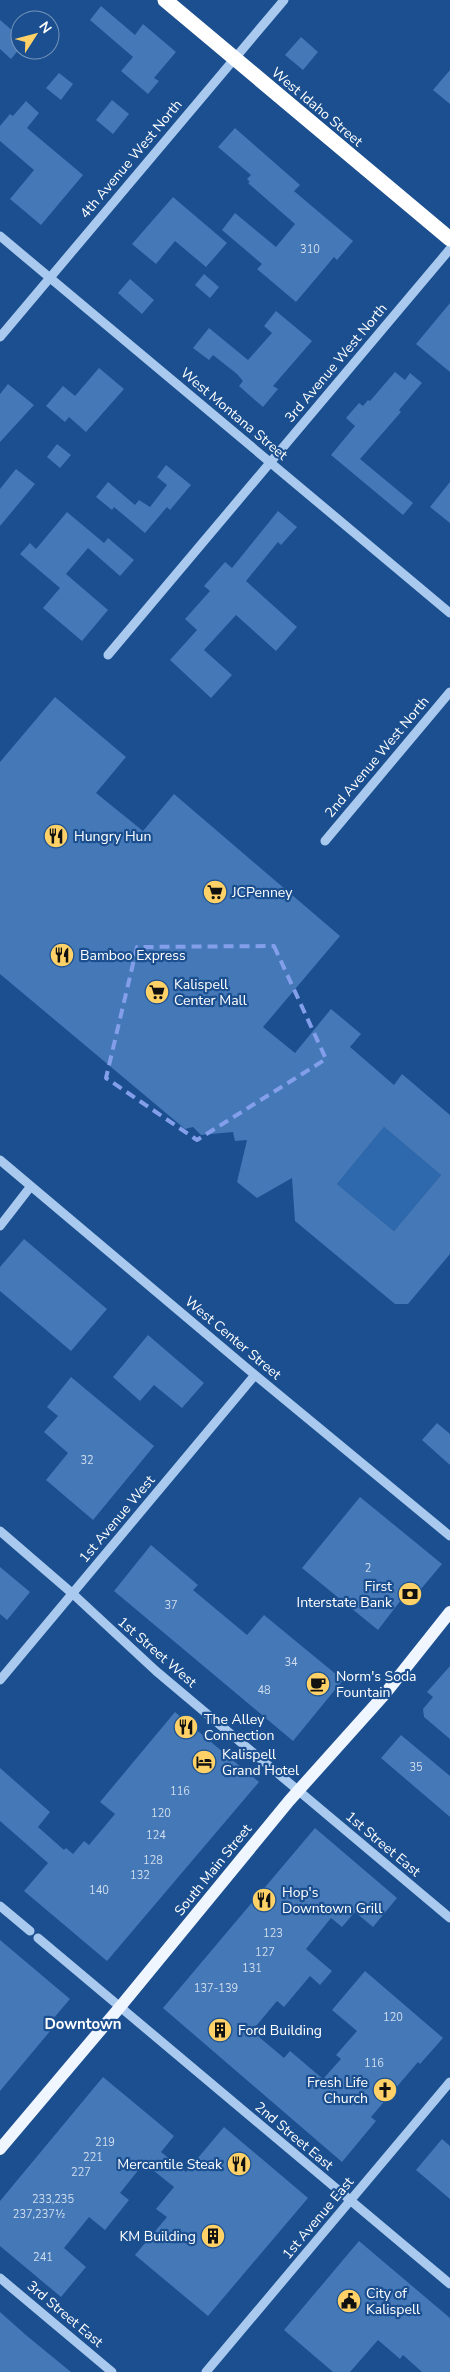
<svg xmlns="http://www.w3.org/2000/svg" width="450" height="2372" font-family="'Nunito Sans',sans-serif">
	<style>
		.green { fill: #2e69ad }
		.building { fill: #4478b7; fill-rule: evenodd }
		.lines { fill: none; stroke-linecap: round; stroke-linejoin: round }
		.minor { stroke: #a9c9ee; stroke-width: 9 }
		.major { stroke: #f0f6ff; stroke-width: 12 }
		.highway { stroke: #fff; stroke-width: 15 }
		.marked { fill: none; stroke: #839eea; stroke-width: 4; stroke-dasharray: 10 6; stroke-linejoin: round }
		.labels { text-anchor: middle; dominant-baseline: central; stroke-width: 4.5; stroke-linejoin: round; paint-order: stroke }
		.number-label { font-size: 11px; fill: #d0dded }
		.street-label { font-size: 14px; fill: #fff; stroke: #1b4f8f }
		.poi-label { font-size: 14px; fill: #fff; stroke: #1b4f8f; text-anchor: start }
		.neighbourhood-label { font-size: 15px; font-weight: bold; fill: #fff; stroke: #1b4f8f }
	</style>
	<rect width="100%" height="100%" fill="#1b4f8f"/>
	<path class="green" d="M384 1127 441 1175 394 1231 337 1184Z"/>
	<path class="building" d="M101 6 135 35 143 24 176 52 154 78 159 81 148 94 121 71 133 57 90 20Z
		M0 20 20 37V48L11 59 0 49Z
		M301 37 318 52 303 70 285 55Z
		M450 70V104L433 90Z
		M59 73 73 84 61 100 46 88Z
		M112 100 129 114 113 134 96 120Z
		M26 101 39 113 27 128 83 175 41 225 10 199 34 170 0 141V126L10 114 13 116Z
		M235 128 300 185 294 191 353 241 337 260 334 257 296 302 257 269 262 264 222 230 235 213 276 247 295 224 248 183 250 182 247 179 251 175 218 147Z
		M173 197 227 243 206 267 175 241 156 264 132 244Z
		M204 274 219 287 210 298 195 285Z
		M130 279 154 300 142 314 118 293Z
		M450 303V372L416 344Z
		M276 311 312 341 273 386 278 389 263 407 239 386 243 381 237 374 213 355 209 360 193 348 209 328 248 360 272 333 264 326Z
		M99 368 124 389 86 432 69 417 65 422 46 406 63 386 75 396Z
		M395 372 405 380 410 373 422 383 399 410 401 412 360 459 413 503 403 515 331 455 355 426 346 418 359 403 363 406 368 400 370 401Z
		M8 384 34 405 0 442V394Z
		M57 444 71 455 60 468 47 457Z
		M166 465 191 485 170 510 167 507 145 533 114 507 112 510 96 497 108 482 135 505 139 500 150 507 167 485 157 477Z
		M16 469 35 484 0 526V489Z
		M450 482V523L430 507Z
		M278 511 297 527 281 545 278 542 246 581 297 627 276 651 236 615 204 650 232 675 211 698 170 660 197 630 185 619 210 591 204 586 225 562 232 568Z
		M67 512 104 543 108 538 134 560 120 576 88 548 66 574 108 610 82 641 43 608 60 588 20 554 30 543 36 549Z
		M55 697 126 757 96 793 143 831 174 794 340 936 263 1027 295 1053 331 1009 361 1034 350 1047 394 1085 402 1074 450 1115V1254L408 1304H395L295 1221 292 1178 257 1198 237 1182 247 1140 235 1141 233 1132 201 1135 193 1127 185 1129 0 974V762ZM384 1127 441 1175 394 1231 337 1184Z
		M24 1239 107 1309 71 1351 0 1291V1267Z
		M148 1335 204 1383 182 1408 154 1385 140 1401 113 1377Z
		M71 1377 154 1446 93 1520 46 1480 68 1453 44 1432 58 1416 47 1407Z
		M437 1423 450 1434V1465L422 1440Z
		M360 1497 442 1564 410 1602 404 1596 378 1630 302 1568Z
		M151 1545 198 1585 193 1590 247 1635 264 1615 343 1680 293 1741 114 1591Z
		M0 1567 30 1592 7 1620 0 1614Z
		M450 1666V1739L424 1717 423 1709 433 1697 427 1692Z
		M175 1712 259 1782 107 1961 24 1891 48 1863 0 1821V1768L50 1812 38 1827 64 1850 66 1848 73 1854 84 1841 89 1845 115 1814 100 1802Z
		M401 1735 450 1776V1817L381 1758Z
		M315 1828 397 1898 373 1927 355 1912 342 1927 331 1918 306 1949 332 1971 320 1985 310 1976 284 2007 277 2001 252 2031 284 2058 290 2051 323 2079 341 2059 336 2055 357 2031 332 2010 365 1971 443 2038 420 2064 418 2062 371 2117 376 2121 342 2162 163 2008Z
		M0 1940 70 1999 47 2026 51 2030 0 2091Z
		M103 2077 174 2136 161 2152 186 2172 224 2127 308 2198 208 2316 135 2255 167 2217 156 2209 174 2187 144 2163 120 2193 129 2200 105 2230 89 2217 64 2248 86 2267 61 2297 0 2246V2201Z
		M442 2139 450 2146V2199L416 2170Z
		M359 2241 450 2318V2372H422L403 2355 400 2359 378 2340 350 2372H333L284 2330Z
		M0 2312 27 2336 71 2372H0Z"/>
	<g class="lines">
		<path class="minor" d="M0 236 450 613
			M0 337 284 0
			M108 655 450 249
			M325 841 450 692
			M0 1160 255 1375 450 1536
			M0 1226 31 1186
			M0 1531 73 1594 156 1671 450 1918
			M0 1680 255 1375
			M0 1906 30 1931
			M38 1938 450 2284
			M0 2278 112 2372
			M206 2372 450 2082"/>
		<path class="major" d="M0 2149 120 2007 289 1801 384 1695 450 1612"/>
		<path class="highway" d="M165 0 450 239"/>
	</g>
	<path class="marked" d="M274 946 326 1059 197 1140 106 1078 137 947Z"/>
	<defs>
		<g id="restaurant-disc" transform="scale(1.25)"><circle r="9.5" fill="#ffd166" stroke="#1b4f8f"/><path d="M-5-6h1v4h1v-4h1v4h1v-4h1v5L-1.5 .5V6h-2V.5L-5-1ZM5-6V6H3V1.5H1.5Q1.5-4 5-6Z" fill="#111"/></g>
		<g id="supermarket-disc" transform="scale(1.25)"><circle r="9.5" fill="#ffd166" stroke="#1b4f8f"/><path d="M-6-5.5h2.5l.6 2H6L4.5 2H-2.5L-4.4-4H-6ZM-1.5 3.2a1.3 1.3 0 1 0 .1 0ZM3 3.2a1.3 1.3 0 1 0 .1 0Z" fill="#111"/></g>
		<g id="bank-disc" transform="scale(1.25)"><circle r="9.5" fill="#ffd166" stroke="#1b4f8f"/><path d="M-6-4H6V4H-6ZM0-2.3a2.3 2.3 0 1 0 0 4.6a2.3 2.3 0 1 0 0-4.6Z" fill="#111"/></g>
		<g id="cafe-disc" transform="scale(1.25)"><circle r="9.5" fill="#ffd166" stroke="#1b4f8f"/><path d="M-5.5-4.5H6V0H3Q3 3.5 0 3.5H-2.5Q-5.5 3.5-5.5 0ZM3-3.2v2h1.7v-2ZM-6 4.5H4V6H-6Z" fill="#111"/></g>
		<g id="hotel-disc" transform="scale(1.25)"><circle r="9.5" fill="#ffd166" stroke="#1b4f8f"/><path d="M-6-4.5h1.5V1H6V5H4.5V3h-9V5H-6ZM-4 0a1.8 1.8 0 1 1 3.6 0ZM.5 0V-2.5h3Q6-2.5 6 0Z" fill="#111"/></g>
		<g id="building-disc" transform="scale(1.25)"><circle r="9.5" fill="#ffd166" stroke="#1b4f8f"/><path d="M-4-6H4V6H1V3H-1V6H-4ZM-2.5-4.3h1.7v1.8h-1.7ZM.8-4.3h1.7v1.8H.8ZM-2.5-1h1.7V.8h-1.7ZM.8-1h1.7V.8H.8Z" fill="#111"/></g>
		<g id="church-disc" transform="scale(1.25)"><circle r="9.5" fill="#ffd166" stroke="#1b4f8f"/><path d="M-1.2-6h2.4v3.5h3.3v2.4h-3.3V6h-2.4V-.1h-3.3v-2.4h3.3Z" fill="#111"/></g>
		<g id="civic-disc" transform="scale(1.25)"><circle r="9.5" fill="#ffd166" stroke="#1b4f8f"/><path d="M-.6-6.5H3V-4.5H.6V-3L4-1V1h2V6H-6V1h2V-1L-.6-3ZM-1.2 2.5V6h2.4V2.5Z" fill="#111"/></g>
	</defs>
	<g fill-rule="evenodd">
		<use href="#restaurant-disc" x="56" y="836"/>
		<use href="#supermarket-disc" x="215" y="892"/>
		<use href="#restaurant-disc" x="62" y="955"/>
		<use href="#supermarket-disc" x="157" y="992"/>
		<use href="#bank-disc" x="410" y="1594"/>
		<use href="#cafe-disc" x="318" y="1684"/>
		<use href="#restaurant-disc" x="186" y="1727"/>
		<use href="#hotel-disc" x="204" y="1762"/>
		<use href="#restaurant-disc" x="264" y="1900"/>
		<use href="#building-disc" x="220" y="2030"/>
		<use href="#church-disc" x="385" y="2090"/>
		<use href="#restaurant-disc" x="239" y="2164"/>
		<use href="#building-disc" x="213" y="2236"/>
		<use href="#civic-disc" x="349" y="2301"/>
	</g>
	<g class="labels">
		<g class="number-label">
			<text x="310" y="249">310</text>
			<text x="87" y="1460">32</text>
			<text x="368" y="1568">2</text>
			<text x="171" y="1605">37</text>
			<text x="291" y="1662">34</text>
			<text x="264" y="1690">48</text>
			<text x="416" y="1767">35</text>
			<text x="180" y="1791">116</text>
			<text x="161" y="1813">120</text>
			<text x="156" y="1835">124</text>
			<text x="153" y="1860">128</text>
			<text x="140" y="1875">132</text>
			<text x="99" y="1890">140</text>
			<text x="273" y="1933">123</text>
			<text x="265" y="1952">127</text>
			<text x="252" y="1968">131</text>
			<text x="216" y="1988">137-139</text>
			<text x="393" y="2017">120</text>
			<text x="374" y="2063">116</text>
			<text x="105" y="2142">219</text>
			<text x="93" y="2157">221</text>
			<text x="81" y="2172">227</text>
			<text x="53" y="2199">233,235</text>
			<text x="39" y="2214">237,237½</text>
			<text x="43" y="2257">241</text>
		</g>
		<g class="street-label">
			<text transform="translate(317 107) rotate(40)">West Idaho Street</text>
			<text transform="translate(131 159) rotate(-50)">4th Avenue West North</text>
			<text transform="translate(336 363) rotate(-50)">3rd Avenue West North</text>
			<text transform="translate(234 414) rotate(40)">West Montana Street</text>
			<text transform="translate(377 757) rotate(-50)">2nd Avenue West North</text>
			<text transform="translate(233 1338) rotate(40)">West Center Street</text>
			<text transform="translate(117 1519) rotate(-50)">1st Avenue West</text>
			<text transform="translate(157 1652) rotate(41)">1st Street West</text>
			<text transform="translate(383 1844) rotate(40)">1st Street East</text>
			<text transform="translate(213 1870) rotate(-51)">South Main Street</text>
			<text transform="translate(294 2136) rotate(40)">2nd Street East</text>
			<text transform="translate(318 2218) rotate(-50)">1st Avenue East</text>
			<text transform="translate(65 2314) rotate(40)">3rd Street East</text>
		</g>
		<g class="poi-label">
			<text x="74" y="836">Hungry Hun</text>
			<text x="232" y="892">JCPenney</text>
			<text x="80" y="955">Bamboo Express</text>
			<text x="174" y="984">Kalispell<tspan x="174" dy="16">Center Mall</tspan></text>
			<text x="392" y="1586" text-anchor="end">First<tspan x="392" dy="16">Interstate Bank</tspan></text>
			<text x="336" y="1676">Norm's Soda<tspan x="336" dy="16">Fountain</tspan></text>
			<text x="204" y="1719">The Alley<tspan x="204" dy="16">Connection</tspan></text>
			<text x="222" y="1754">Kalispell<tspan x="222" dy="16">Grand Hotel</tspan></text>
			<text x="282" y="1892">Hop's<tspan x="282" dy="16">Downtown Grill</tspan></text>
			<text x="238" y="2030">Ford Building</text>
			<text x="368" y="2082" text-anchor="end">Fresh Life<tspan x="368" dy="16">Church</tspan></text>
			<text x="222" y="2164" text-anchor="end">Mercantile Steak</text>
			<text x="196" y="2236" text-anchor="end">KM Building</text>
			<text x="366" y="2293">City of<tspan x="366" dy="16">Kalispell</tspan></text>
		</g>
		<g class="neighbourhood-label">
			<text x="83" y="2024">Downtown</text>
		</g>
	</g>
	<g transform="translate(35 35) rotate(54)"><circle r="24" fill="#1b4f8f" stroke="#7695bc"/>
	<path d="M0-4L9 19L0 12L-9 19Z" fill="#ffd166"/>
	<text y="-8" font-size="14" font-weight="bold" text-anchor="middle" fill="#ffffff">N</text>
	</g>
</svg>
